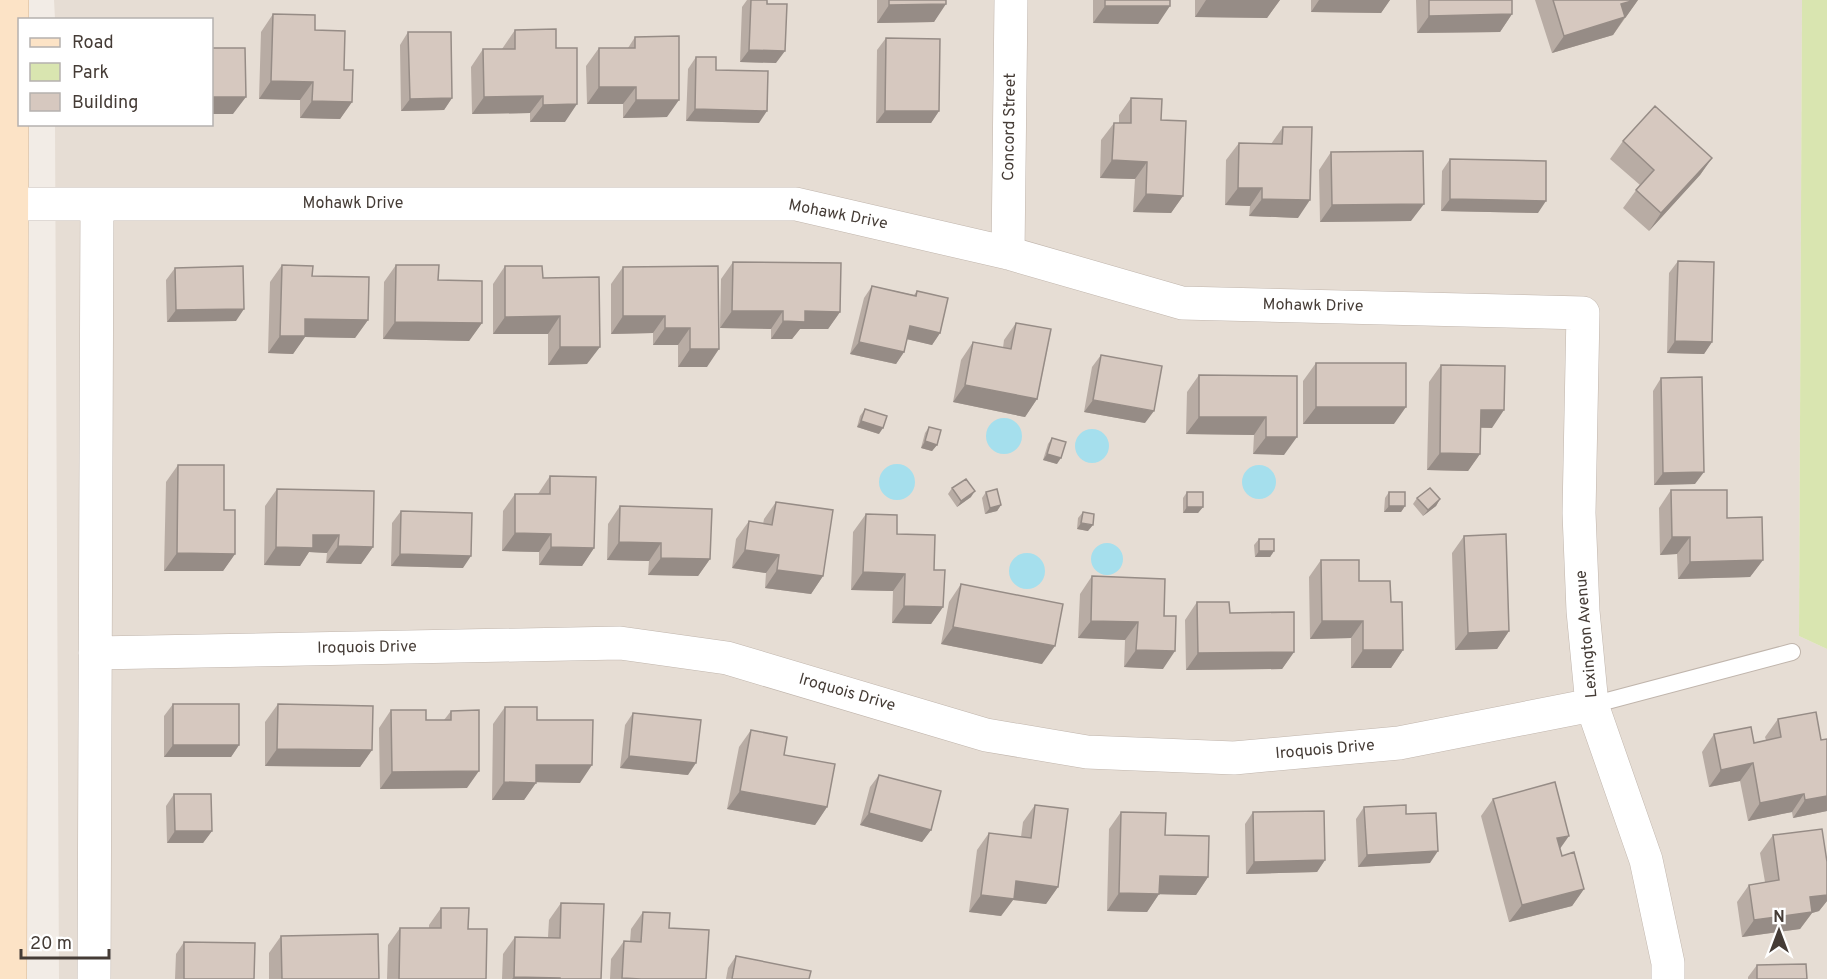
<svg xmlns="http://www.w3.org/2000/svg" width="1827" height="979" font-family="Overpass,sans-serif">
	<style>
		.residential { fill: #e6ddd4 }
		.green { fill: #d9e5b0 }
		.water { fill: #a5dfed }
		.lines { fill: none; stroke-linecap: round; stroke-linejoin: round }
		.service-casing { stroke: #c0b5ac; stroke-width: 18 }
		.minor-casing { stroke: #c0b5ac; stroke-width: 34 }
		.secondary-casing { stroke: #d3b89a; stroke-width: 34 }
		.service { stroke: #fff; stroke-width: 16 }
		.minor { stroke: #fff; stroke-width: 33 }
		.secondary { stroke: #fce3c6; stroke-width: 33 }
		.wall { fill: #b8aca4 }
		.shaded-wall { fill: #968c86 }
		.building { fill: #d6c8bf; stroke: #968c86; stroke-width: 1.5 }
		.labels { text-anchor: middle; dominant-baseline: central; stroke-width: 5; stroke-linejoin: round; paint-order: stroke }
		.street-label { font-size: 16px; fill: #453c36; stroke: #fff }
	</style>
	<rect width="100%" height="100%" fill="#f2ece6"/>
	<path class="residential" d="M54 0H1802L1799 636 1827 649V979H59L55 125 212 124V20L55 19Z"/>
	<path class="green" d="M1802 0H1827V649L1799 636Z"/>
	<path class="water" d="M986 436a18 18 0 1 1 36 0a18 18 0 1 1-36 0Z
		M1075 446a17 17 0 1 1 34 0a17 17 0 1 1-34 0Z
		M879 482a18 18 0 1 1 36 0a18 18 0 1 1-36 0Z
		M1242 482a17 17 0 1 1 34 0a17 17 0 1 1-34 0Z
		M1091 559a16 16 0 1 1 32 0a16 16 0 1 1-32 0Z
		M1009 571a18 18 0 1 1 36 0a18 18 0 1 1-36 0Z"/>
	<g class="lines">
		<g class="service-casing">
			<path id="service" d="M1592 705 1792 652"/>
		</g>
		<g class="minor-casing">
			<path id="minor" d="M11 204H796L1008 253 1182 303 1583 313 1579 513 1583 611 1592 705 1646 860 1668 963V979
				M1008 253 1011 0
				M95 653 620 643 727 658 986 735 1087 752 1234 758 1399 743 1592 705
				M94 979 97 204"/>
		</g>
		<g class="secondary-casing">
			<path id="secondary" d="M10 979 12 0"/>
		</g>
		<use href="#service" class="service"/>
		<use href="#minor" class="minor"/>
		<use href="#secondary" class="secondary"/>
	</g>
	<path class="wall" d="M747 0H767L776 63 740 62 742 7Z
		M877 0H946L934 22 877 23Z
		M1093 0H1170L1158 24 1093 23Z
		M1195 0H1280L1267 18 1195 17Z
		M1311 0H1390L1381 13 1311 12Z
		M1416 0H1512V14L1500 32 1417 33Z
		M1535 0H1638L1613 35 1552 53Z
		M273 14 315 30 344 70 352 102 340 119 300 118V100L259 99 261 32Z
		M515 30 556 48 565 122H530V113L472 114 471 67 483 49H502Z
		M408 32 452 98 444 110 401 111 400 45Z
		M635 37 667 117 623 118V104H587L586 66 599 48H628Z
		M886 38 939 111 931 123H876L877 50Z
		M696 57 716 70 759 123 686 121 688 69Z
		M1131 98 1161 120 1183 196 1171 213 1133 212 1135 179 1100 178 1101 140 1114 123H1119V115Z
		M1283 127 1298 218 1249 216 1250 206 1225 205 1226 160 1239 143 1271 144Z
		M1623 141 1712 158 1700 175 1649 231 1623 208 1640 185 1610 159Z
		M1331 152 1411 221 1320 222 1319 170Z
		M1450 159 1538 213 1441 211 1442 171Z
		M1678 261 1712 342 1704 354 1667 353 1669 273Z
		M733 262 840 312 828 329H800L792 339H771V329L720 328 721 279Z
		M282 265 312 276 368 320 355 338 305 337 293 354 268 353 270 282Z
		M396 265 438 280 482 323 469 341 383 339 384 282Z
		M505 266 543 278 587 364 548 365V334H493V284Z
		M718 266 707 367H678V345H653V333L611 334V284L623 267Z
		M175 268 236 321 167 322 166 280Z
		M872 286 914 295 917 291 940 333 932 345 907 339 904 352 896 364 850 354 864 298Z
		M1016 323 1037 399 1025 417 953 402 961 360 973 342 1003 348 1004 340Z
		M1101 355 1145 423 1084 412 1092 367Z
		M1316 363 1394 424H1303V381Z
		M1441 365 1492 428H1481L1480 454 1468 471 1427 470 1429 382Z
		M1199 375 1297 376 1284 455 1253 454 1254 435 1186 434 1187 392Z
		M1661 378 1695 484 1654 485 1653 391Z
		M865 409 879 434 857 427 860 416Z
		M929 427 937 445 932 451 921 448 925 433Z
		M1052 438 1057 464 1043 460 1048 444Z
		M178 465 224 510 235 554 223 571H164L166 482Z
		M550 476 594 548 582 566 539 565V552L502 551 503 511 515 494H538Z
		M952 488 971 497 957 507 948 494Z
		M277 489 373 547 361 564 326 563 327 553 309 552 300 566 264 565 265 506Z
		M1671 490 1727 518 1763 560 1750 577 1678 579 1677 554 1660 555 1659 508Z
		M986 492 1001 505 997 511 985 514 982 498Z
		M1187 492 1203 507 1198 513H1183V498Z
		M1389 492 1405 506 1401 512H1384L1385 498Z
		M1417 498 1440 499 1436 506 1423 516 1413 504Z
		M776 502 823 576 811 594 765 588 766 573 732 568 736 539 749 521 763 524 764 519Z
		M620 506 710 559 698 576 648 575 649 561 607 560 608 524Z
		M401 511 463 568 391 566 392 523Z
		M1083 512 1088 531 1077 529 1078 518Z
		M866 514 897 534 934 570 943 607 931 624 892 623 893 591 851 590 853 532Z
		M1464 536 1509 631 1497 649 1455 650 1452 553Z
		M1259 539 1274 551 1270 557H1255L1254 545Z
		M1321 560 1359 581 1403 650 1391 668H1351V638L1310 639 1309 577Z
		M1092 576 1165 579 1163 669 1124 667 1125 640 1078 638 1080 594Z
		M961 584 1042 664 941 644 949 602Z
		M1197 602 1230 613 1294 652 1282 669 1186 670 1185 620Z
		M173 704 239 745 231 757H164V716Z
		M278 704 372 750 360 767 265 766V722Z
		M505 707 537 720 580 783 536 782 524 800H492L493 724Z
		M391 710 426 720H444L451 711 467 788 380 789 379 728Z
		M633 713 688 775 620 768 625 725Z
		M1778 719 1821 740 1827 739V811L1793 818 1792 812 1748 821 1740 781 1709 787 1702 752 1714 734 1754 743 1766 740 1765 737Z
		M751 730 784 755 827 807 815 825 727 809 739 747Z
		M879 775 931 830 922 842 860 825 870 787Z
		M174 794 212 831 203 843H167L166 806Z
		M1493 799 1562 856 1584 889 1572 906 1509 922 1481 816Z
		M1035 805 1058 887 1046 904 1013 900 1001 916 969 912 977 850 989 833 1021 837 1023 822Z
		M1364 807 1406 814 1430 863 1358 867 1356 819Z
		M1121 812 1165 835 1208 877 1196 895 1159 894 1147 912 1107 911 1109 829Z
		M1253 812 1325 860 1317 872 1246 874 1245 824Z
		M1773 835 1827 862V901L1819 911 1812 913 1800 929 1742 937 1737 902 1749 885 1765 882 1760 853Z
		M561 903 601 979H502L503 954 515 937H548L549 920Z
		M441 908 468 929 486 979H387L388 945 400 928H429V925Z
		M643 912 669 928 706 979H610L611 959 624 941 630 942 631 929Z
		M281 936 379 979H269V953Z
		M184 942 254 979H175L176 954Z
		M736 956 809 979H726L728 968Z
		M1757 965 1807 979H1748V977Z"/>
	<path class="shaded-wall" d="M1206 0H1280L1267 18 1195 17Z
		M1319 0H1390L1381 13 1311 12Z
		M1635 0H1638L1626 17 1609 22 1621 4Z
		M946 4 934 22 877 23 889 5Z
		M1105 6H1170L1158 24 1093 23Z
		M1512 14 1500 32 1417 33 1429 16Z
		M1625 17 1613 35 1552 53 1564 36Z
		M749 50 785 51 776 63 740 62Z
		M271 81 313 82 300 100 259 99Z
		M599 87H636L623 104H587Z
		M543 96 530 113 472 114 484 97Z
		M212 97H246L233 114H212Z
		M452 98 444 110 401 111 410 99Z
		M636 100H679L667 117 623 118Z
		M312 101 352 102 340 119 300 118Z
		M577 104 565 122H530L543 105Z
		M695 109 767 111 759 123 686 121Z
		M885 111H939L931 123H876Z
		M1712 158 1700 175 1649 231 1661 213Z
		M1112 160 1147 162 1135 179 1100 178Z
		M1238 188H1262L1250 206 1225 205Z
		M1146 194 1183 196 1171 213 1133 212Z
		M1262 199 1310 200 1298 218 1249 216Z
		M1450 199 1546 201 1538 213 1441 211Z
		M1424 204 1411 221 1320 222 1332 205Z
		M244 309 236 321 167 322 176 310Z
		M732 311H783L771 329 720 328Z
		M805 311 840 312 828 329H800L792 339H771L783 321Z
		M560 316 548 334H493L505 317Z
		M623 316H665L653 333 611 334Z
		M305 319 368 320 355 338 305 337 293 354 268 353 280 336Z
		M395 322 482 323 469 341 383 339Z
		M910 326 940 333 932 345 902 338Z
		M665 328H690L678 345H653Z
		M1675 341 1712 342 1704 354 1667 353Z
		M859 342 904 352 896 364 850 354Z
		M560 347H600L587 364 548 365Z
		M690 349H719L707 367H678Z
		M965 385 1037 399 1025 417 953 402Z
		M1093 400 1154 411 1145 423 1084 412Z
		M1316 407H1406L1394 424H1303Z
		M1481 410H1504L1492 428 1469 427Z
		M1199 417H1266L1254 435 1186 434Z
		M861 421 883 428 879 434 857 427Z
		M1266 437H1297L1284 455 1253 454Z
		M925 441 937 445 932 451 921 448Z
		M1440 453 1480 454 1468 471 1427 470Z
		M1047 454 1061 458 1057 464 1043 460Z
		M1704 472 1695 484 1654 485 1663 473Z
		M975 491 971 497 957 507 961 501Z
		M1440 499 1436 506 1423 516 1428 510Z
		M1001 505 997 511 985 514 990 508Z
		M1389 506H1405L1401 512H1384Z
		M1187 507H1203L1198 513H1183Z
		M1081 523 1093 525 1088 531 1077 529Z
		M515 533 551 534 539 552 502 551Z
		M313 535H339L327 553 309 552 300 566 264 565 276 547Z
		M1672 537H1690L1677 554 1660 555Z
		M619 542 661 543 649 561 607 560Z
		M338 546 373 547 361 564 326 563Z
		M551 547 594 548 582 566 539 565Z
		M745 550 779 555 766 573 732 568Z
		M1259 551H1274L1270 557H1255Z
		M177 553 235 554 223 571H164Z
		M400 554 471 556 463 568 391 566Z
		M661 558 710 559 698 576 648 575Z
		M1763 560 1750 577 1678 579 1690 562Z
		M777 570 823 576 811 594 765 588Z
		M863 572 905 574 893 591 851 590Z
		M904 606 943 607 931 624 892 623Z
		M1091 621 1138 622 1125 640 1078 638Z
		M1322 621H1363L1351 638 1310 639Z
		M953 627 1055 646 1042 664 941 644Z
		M1509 631 1497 649 1455 650 1468 633Z
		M1136 650 1175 651 1163 669 1124 667Z
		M1363 650H1403L1391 668H1351Z
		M1294 652 1282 669 1186 670 1198 653Z
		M173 745H239L231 757H164Z
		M277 749 372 750 360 767 265 766Z
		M629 756 696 763 688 775 620 768Z
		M1753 763 1740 781 1709 787 1721 770Z
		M536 765H592L580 783 524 782Z
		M479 771 467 788 380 789 392 772Z
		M504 782 536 783 524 800H492Z
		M740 791 827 807 815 825 727 809Z
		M1804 794 1792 812 1748 821 1760 803Z
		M1827 796V811L1793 818 1805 800Z
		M869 813 931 830 922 842 860 825Z
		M175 831H212L203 843H167Z
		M1569 836 1557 853V838Z
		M1438 851 1430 863 1358 867 1367 855Z
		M1325 860 1317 872 1246 874 1254 862Z
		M1160 876 1208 877 1196 895 1148 894Z
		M1016 881 1058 887 1046 904 1013 900 1001 916 969 912 981 895Z
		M1584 889 1572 906 1509 922 1522 905Z
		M1119 893 1159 894 1147 912 1107 911Z
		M1827 895V901L1819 911 1812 913 1800 929 1742 937 1754 920 1810 897Z
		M514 977 560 978 559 979H512Z"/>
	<path class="building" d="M751 0H767V4H787L785 51 749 50Z
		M889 0H946V4L889 5Z
		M1105 0H1170V6H1105Z
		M1429 0H1512V14L1429 16Z
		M1553 0H1635L1621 4 1625 17 1564 36Z
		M273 14 315 15V30L345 31 344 70H353L352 102 312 101 313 82 271 81Z
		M556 29V48H577V104L543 105V96L484 97 483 49H515V30Z
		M408 32H451L452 98 410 99Z
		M679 36V100H636V87H599V48H635V37Z
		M886 38 940 39 939 111H885Z
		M212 48H245L246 97H212Z
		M696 57H716V70L768 71 767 111 695 109Z
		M1131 98 1162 99 1161 120 1186 121 1183 196 1146 194 1147 162 1112 160 1114 123H1131Z
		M1655 106 1712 158 1661 213 1636 190 1654 170 1623 141Z
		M1283 127H1312L1310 200 1262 199V188H1238L1239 143 1282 144Z
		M1423 151 1424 204 1332 205 1331 152Z
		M1450 159 1546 161V201L1450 199Z
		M1678 261 1714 262 1712 342 1675 341Z
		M733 262 841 263 840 312 805 311V322L783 321V311H732Z
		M282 265 313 266 312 276 369 277 368 320 305 319V336H280Z
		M396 265H439L438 280 482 281V323L395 322Z
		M243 266 244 309 176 310 175 268Z
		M505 266H542L543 278 599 277 600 347H560V316L505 317Z
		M718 266 719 349H690V328H665V316H623V267Z
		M872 286 916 296 917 291 948 298 940 333 910 326 904 352 859 342Z
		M1016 323 1051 329 1037 399 965 385 973 342 1011 349Z
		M1101 355 1162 366 1154 411 1093 400Z
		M1316 363H1406V407H1316Z
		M1441 365 1505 366 1504 410H1481L1480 454 1440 453Z
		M1199 375 1297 376V437H1266V417H1199Z
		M1702 377 1704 472 1663 473 1661 378Z
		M865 409 887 416 883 428 861 421Z
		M929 427 941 430 937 445 925 441Z
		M1052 438 1066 442 1061 458 1047 454Z
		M178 465H224V510H235V554L177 553Z
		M550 476 596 477 594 548 551 547V534L515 533V494H550Z
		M966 479 975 491 961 501 952 488Z
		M1430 488 1440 499 1428 510 1417 498Z
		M277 489 374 491 373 547 338 546 339 535H313V548L276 547Z
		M997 489 1001 505 990 508 986 492Z
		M1671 490H1727V518L1762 517 1763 560 1690 562V537H1672Z
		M1187 492H1203V507H1187Z
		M1389 492H1405V506H1389Z
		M776 502 833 510 823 576 777 570 779 555 745 550 749 521 772 525Z
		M620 506 712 509 710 559 661 558V543L619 542Z
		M401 511 472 513 471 556 400 554Z
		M1083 512 1094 514 1093 525 1081 523Z
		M866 514 897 515V534L935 535 934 570H945L943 607 904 606 905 574 863 572Z
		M1506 534 1509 631 1468 633 1464 536Z
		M1259 539H1274V551H1259Z
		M1321 560H1359V581H1390L1391 602H1402L1403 650H1363V621H1322Z
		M1092 576 1165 579 1164 616H1176L1175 651 1136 650 1138 622 1091 621Z
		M961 584 1063 604 1055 646 953 627Z
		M1197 602H1229L1230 613 1294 612V652L1198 653Z
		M173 704H239V745H173Z
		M278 704 373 706 372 750 277 749Z
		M505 707H537V720H593L592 765H536V783L504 782Z
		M391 710H426V720H451V711L479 710V771L392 772Z
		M1816 712 1821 740 1827 739V796L1805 800 1804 794 1760 803 1753 763 1721 770 1714 734 1751 727 1754 743 1781 737 1778 719Z
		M633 713 701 720 696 763 629 756Z
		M751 730 787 737 784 755 835 764 827 807 740 791Z
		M879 775 941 791 931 830 869 813Z
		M1555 782 1569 836 1557 838 1562 856 1574 852 1584 889 1522 905 1493 799Z
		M174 794H211L212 831H175Z
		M1035 805 1068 809 1058 887 1016 881 1014 899 981 895 989 833 1031 838Z
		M1406 805V814L1436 813 1438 851 1367 855 1364 807Z
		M1324 811 1325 860 1254 862 1253 812Z
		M1121 812 1166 813 1165 835 1209 836 1208 877 1160 876 1159 894 1119 893Z
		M1822 829 1827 862V895L1810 897 1812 912 1754 920 1749 885 1779 880 1773 835Z
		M561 903 604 904 601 979H560V978L514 977 515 937 560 938Z
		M441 908H469L468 929H487L486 979H399L400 928H441Z
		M643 912 670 913 669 928 709 930 706 979H641L622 978 624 941 641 942Z
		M378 934 379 979H282L281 936Z
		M184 942 255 943 254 979H184Z
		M736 956 811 971 809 979H732Z
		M1806 964 1807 979H1757V965Z"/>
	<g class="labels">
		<g class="street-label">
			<text transform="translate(1010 127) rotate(-89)">Concord Street</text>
			<text x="353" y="204">Mohawk Drive</text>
			<text transform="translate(838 215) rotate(11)">Mohawk Drive</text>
			<text transform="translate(1313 306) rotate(1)">Mohawk Drive</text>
			<text transform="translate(1587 634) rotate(-95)">Lexington Avenue</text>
			<text transform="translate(367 648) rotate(-1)">Iroquois Drive</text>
			<text transform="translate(847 693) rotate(16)">Iroquois Drive</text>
			<text transform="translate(1325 750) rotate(-5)">Iroquois Drive</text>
		</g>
	</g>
	<rect x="18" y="18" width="195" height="108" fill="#ffffff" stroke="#b5b1af" stroke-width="1.5"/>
	<rect x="30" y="38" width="30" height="9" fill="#fce3c6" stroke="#b5b1af" stroke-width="1.5"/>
	<text x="72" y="48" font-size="18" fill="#453c36">Road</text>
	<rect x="30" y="63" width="30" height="18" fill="#d9e5b0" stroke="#b5b1af" stroke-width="1.5"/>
	<text x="72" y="78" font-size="18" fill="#453c36">Park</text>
	<rect x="30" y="93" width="30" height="18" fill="#d6c8bf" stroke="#b5b1af" stroke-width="1.5"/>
	<text x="72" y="108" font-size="18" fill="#453c36">Building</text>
	<g transform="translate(1779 931)" stroke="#ffffff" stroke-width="4.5" paint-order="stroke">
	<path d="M0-4.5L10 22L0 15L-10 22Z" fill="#453c36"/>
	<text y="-9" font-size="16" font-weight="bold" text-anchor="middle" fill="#453c36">N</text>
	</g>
	<path d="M21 949v9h88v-9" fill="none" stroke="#453c36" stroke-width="3"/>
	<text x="30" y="949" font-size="18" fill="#453c36" stroke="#ffffff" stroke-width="4.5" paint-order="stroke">20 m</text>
</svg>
